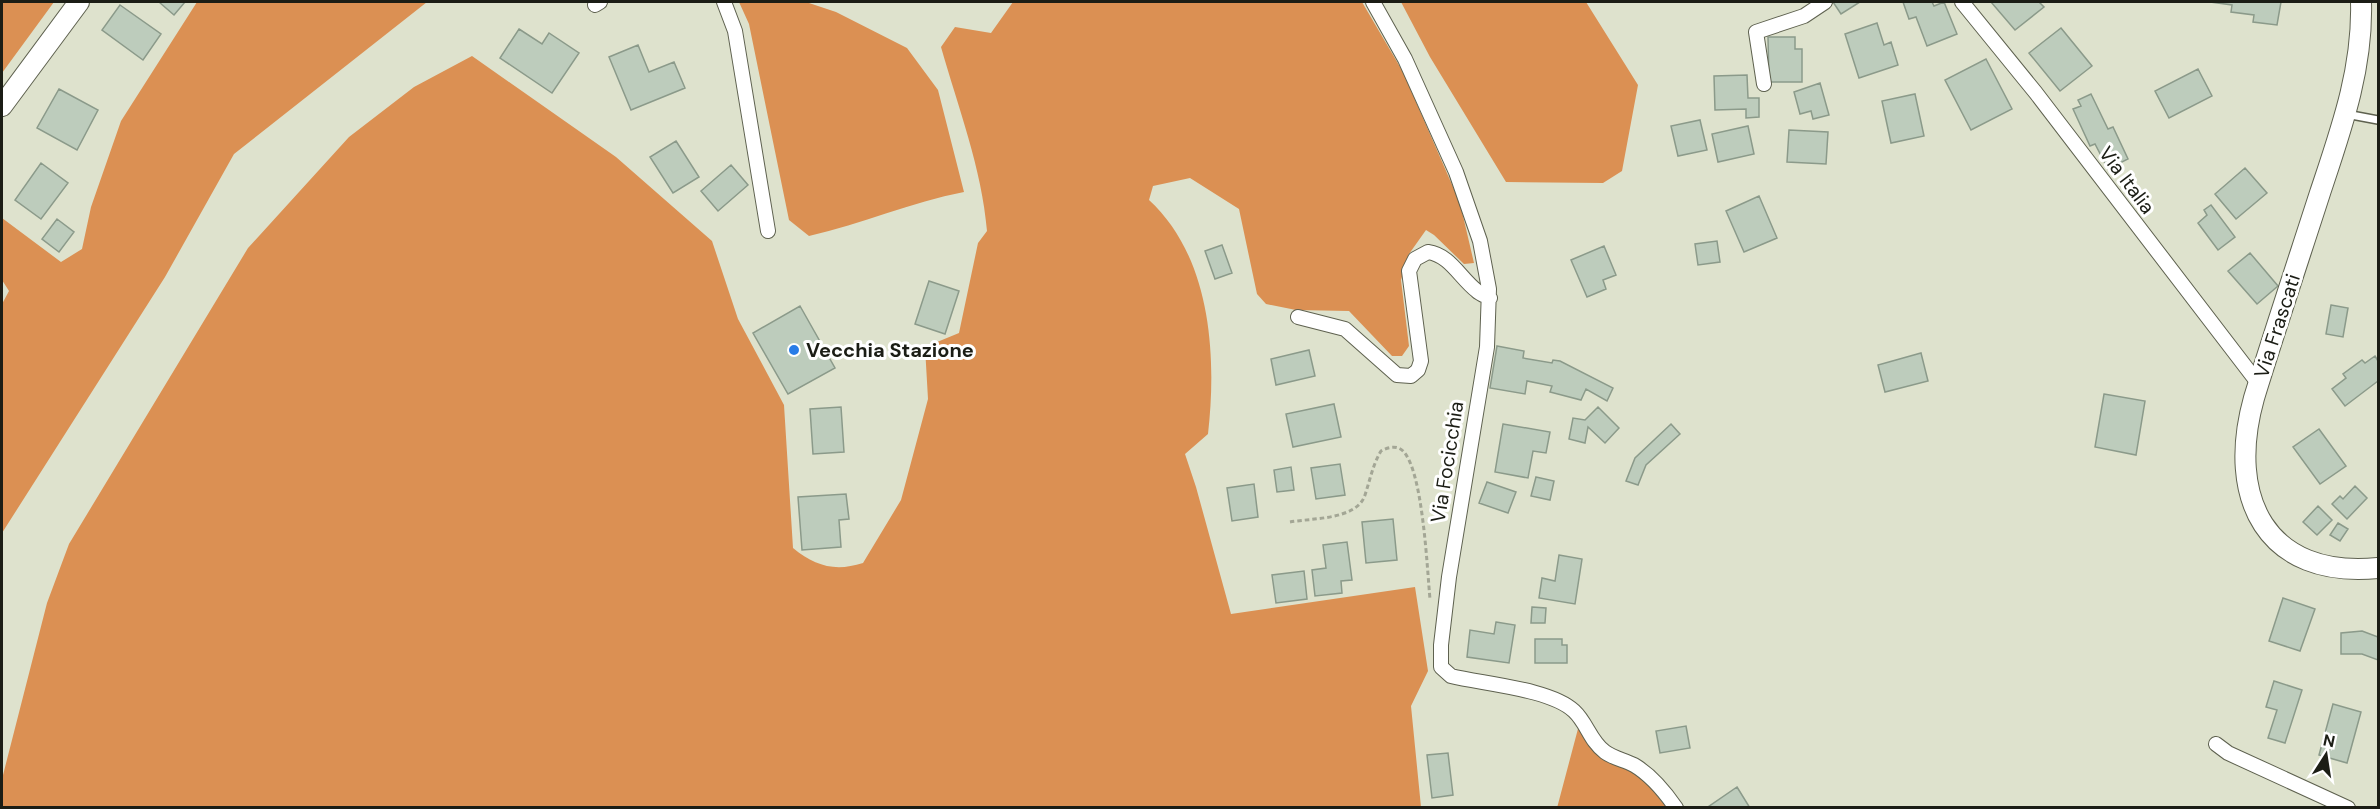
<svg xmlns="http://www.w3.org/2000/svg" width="2380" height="809" font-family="'DM Sans',sans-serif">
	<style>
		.forest { fill: #db9053 }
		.building { fill: #bdccbc; stroke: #8b9a8a; stroke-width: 1.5 }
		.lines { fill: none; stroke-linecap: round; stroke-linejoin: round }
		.service-casing { stroke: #5e614f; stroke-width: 10 }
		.minor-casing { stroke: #5e614f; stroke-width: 16 }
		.secondary-casing { stroke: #5e614f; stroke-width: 22 }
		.path { stroke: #a3a695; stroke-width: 3; stroke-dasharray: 4.5 3; stroke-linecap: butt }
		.service { stroke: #fff; stroke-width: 7 }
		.minor { stroke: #fff; stroke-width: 14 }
		.secondary { stroke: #fff; stroke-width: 20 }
		.poi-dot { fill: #287ce7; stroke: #fff; stroke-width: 2 }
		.labels { text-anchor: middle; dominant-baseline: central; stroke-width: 6; stroke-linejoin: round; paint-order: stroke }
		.street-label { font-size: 20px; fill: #1b1d15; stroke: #fff }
		.poi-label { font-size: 20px; font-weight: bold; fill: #1b1d15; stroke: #fff; text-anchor: start }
	</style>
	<rect width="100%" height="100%" fill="#dee2cd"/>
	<path class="forest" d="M2 2H54L2 73Z
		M197 2H427L234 154 165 277 2 533V304L9 291 2 280V218L61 262 82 249 91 207 121 121Z
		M739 2H806L836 12 907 48 938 90 964 192C911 202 862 224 809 236L789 220 749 24Z
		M1013 2H1362L1403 72 1460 203 1474 263 1464 264 1434 235 1426 230 1409 254 1401 280 1409 346 1402 356H1392L1349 311 1296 310 1266 304 1257 294 1239 209 1190 178 1153 186 1149 200C1211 257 1217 355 1208 434L1185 454 1196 487 1231 614 1415 587 1428 671 1411 706 1421 807 334 808 327 806 326 808H2V779L47 603 69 544 248 248 349 137 414 87 472 56 616 157 712 241 738 319 784 405 793 548C815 566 835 572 863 563L901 500 928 399 925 347 959 333 978 243 987 231C982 169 958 107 941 47L955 27 991 33Z
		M1401 2H1586L1638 85 1622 171 1603 183 1506 182 1430 57Z
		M1579 725 1641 775 1666 807 1557 808Z"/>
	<path class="building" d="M159 2H185L174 15Z
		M1833 2H1860L1841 14Z
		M1903 2H1932L1934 6 1944 2 1957 34 1927 46 1916 17 1909 19Z
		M1991 2H2039L2044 7 2015 30Z
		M2210 2H2281L2277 25 2253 22 2254 15 2231 12 2232 5Z
		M120 5 161 34 143 60 102 30Z
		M1877 23 1884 45 1891 42 1898 65 1859 78 1845 34Z
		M2061 28 2092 66 2060 91 2029 53Z
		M519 29 542 44 549 33 579 53 552 93 500 58Z
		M1768 37H1795V49H1802V82H1769Z
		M638 45 649 72 674 62 685 88 631 110 609 57Z
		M1986 59 2012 109 1971 130 1945 80Z
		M2198 69 2212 96 2169 118 2155 91Z
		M1747 75 1748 98H1759V117L1746 118V109L1715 110 1714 76Z
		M1820 83 1829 115 1813 119 1811 111 1800 114 1794 92Z
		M59 89 98 110 77 150 37 128Z
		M1915 94 1924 136 1891 143 1882 101Z
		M2091 94 2108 129 2113 127 2128 159 2108 169 2095 144 2090 146 2073 109 2081 106 2078 100Z
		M1700 120 1707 150 1678 156 1671 126Z
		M1748 126 1754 154 1718 162 1712 134Z
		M1789 130 1828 132 1826 164 1787 162Z
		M676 141 699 177 673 193 650 157Z
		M41 163 68 183 41 219 15 200Z
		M731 165 748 185 718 211 701 191Z
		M2245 168 2267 193 2236 219 2215 194Z
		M1759 196 1777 238 1744 252 1726 211Z
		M2211 205 2235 237 2218 250 2198 223 2207 215 2204 210Z
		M57 219 74 232 59 252 42 239Z
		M1717 241 1720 262 1698 265 1695 244Z
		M1222 245 1232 273 1215 279 1205 251Z
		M1604 246 1616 275 1603 280 1606 289 1587 297 1571 260Z
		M2250 253 2278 286 2257 304 2228 271Z
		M929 281 959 291 945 334 915 324Z
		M2331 305 2348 308 2343 337 2326 334Z
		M800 306 835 368 788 394 753 333Z
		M1497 346 1524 351 1523 358 1552 363 1553 360 1560 361 1613 388 1607 401 1586 389 1581 400 1550 392 1552 386 1527 381 1525 394 1490 388Z
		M1309 350 1315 376 1276 385 1271 359Z
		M1921 353 1928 381 1885 392 1878 365Z
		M2375 356 2378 361V381L2345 406 2332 389 2346 378 2343 374 2362 360 2365 363Z
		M2104 394 2145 401 2136 455 2095 447Z
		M1334 404 1341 437 1293 447 1286 414Z
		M841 407 844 452 813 454 810 409Z
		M1598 407 1619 428 1605 443 1588 427 1585 443 1569 439 1573 418 1585 420Z
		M1503 424 1550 432 1546 453 1533 451 1528 478 1495 472Z
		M1671 424 1680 434 1646 465 1638 485 1626 481 1635 458Z
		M2319 429 2346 466 2320 484 2293 447Z
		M1340 464 1345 495 1316 499 1311 468Z
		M1291 467 1294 490 1277 492 1274 470Z
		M1536 477 1554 481 1550 500 1531 496Z
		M1487 482 1516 492 1508 513 1479 503Z
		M1254 484 1258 517 1232 521 1227 488Z
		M2355 486 2367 498 2347 519 2332 504 2340 496 2343 499Z
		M846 494 849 519 839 520 841 547 802 550 798 497Z
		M2318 506 2332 520 2317 535 2303 522Z
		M1393 519 1397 560 1366 563 1362 522Z
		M2338 523 2348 529 2340 541 2330 535Z
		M1347 542 1352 580 1341 581 1342 593 1315 596 1312 570 1326 568 1323 545Z
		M1559 555 1582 559 1575 604 1539 598 1542 578 1555 581Z
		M1304 571 1307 599 1276 603 1272 575Z
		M2283 598 2315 609 2300 651 2269 641Z
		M1532 607 1546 608 1545 623H1531Z
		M1496 622 1515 625 1509 663 1467 657 1470 630 1494 634Z
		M2362 631 2378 637V660L2362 654H2341V633Z
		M1535 639H1562V645H1567V663H1535Z
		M2274 681 2302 690 2285 743 2268 738 2277 710 2266 707Z
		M2333 704 2361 712 2347 763 2319 755Z
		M1686 726 1690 748 1660 753 1656 731Z
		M1448 753 1453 795 1432 798 1427 755Z
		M1737 787 1750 808H1708V807Z"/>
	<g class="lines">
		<g class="service-casing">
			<path id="service" d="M2346 114 2378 120"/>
		</g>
		<g class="minor-casing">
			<path id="minor" d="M724 2 735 31 768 231
				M1373 2 1405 59 1456 172 1480 241 1489 289 1487 347 1449 577 1441 645V667L1451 676C1484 684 1551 689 1574 711 1587 723 1590 741 1605 752 1613 758 1624 760 1634 765 1651 775 1665 792 1676 808
				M1962 2 2036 93 2258 383
				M595 5 600 2
				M1764 84 1756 32 1804 16 1825 2
				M1298 317 1345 329 1397 375 1411 376 1418 370 1421 361 1409 271 1415 259 1428 252C1450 255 1460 278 1477 291 1480 294 1486 296 1490 298
				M2216 744 2228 753 2348 808"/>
		</g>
		<g class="secondary-casing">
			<path id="secondary" d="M2361 2C2363 69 2341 130 2320 193 2298 261 2275 330 2254 398 2226 498 2266 579 2378 568
				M2 106 79 2"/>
		</g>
		<path class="path" d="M1290 522C1312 518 1357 520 1365 495 1370 480 1373 464 1381 451 1388 447 1397 445 1403 451 1423 471 1427 568 1430 599"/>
		<use href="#service" class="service"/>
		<use href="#minor" class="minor"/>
		<use href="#secondary" class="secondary"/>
	</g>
	<circle class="poi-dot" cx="794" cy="350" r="6"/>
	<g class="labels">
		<g class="street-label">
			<text transform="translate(2127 180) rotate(53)">Via Italia</text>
			<text transform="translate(2277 326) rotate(-72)">Via Frascati</text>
			<text transform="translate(1447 462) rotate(-81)">Via Focicchia</text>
		</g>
		<g class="poi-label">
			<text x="806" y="350">Vecchia Stazione</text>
		</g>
	</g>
	<rect width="2380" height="809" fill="none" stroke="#1b1d15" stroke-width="6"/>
	<g transform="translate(2326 755) rotate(12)" stroke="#ffffff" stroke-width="4.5" paint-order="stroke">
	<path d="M0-4.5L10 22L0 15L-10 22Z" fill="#1b1d15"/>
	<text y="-9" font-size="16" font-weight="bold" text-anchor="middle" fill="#1b1d15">N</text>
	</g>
</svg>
